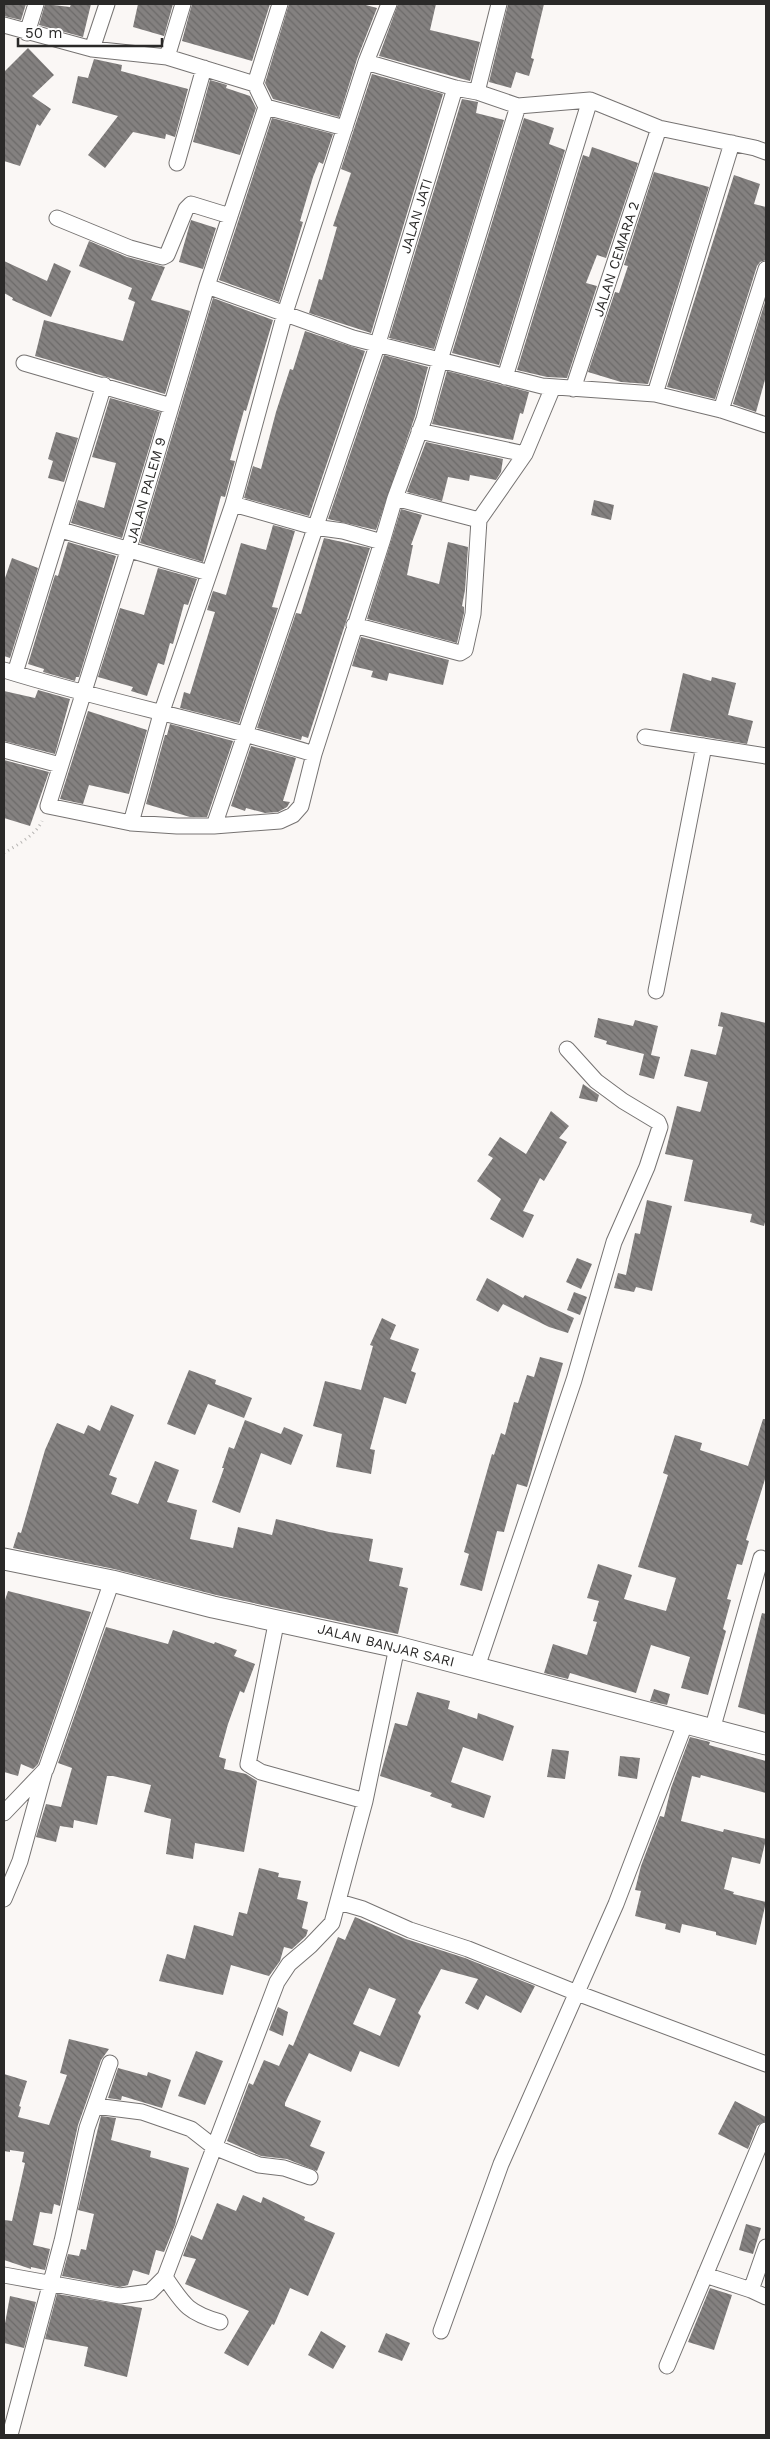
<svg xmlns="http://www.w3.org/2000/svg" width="770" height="2439" font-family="'Work Sans',sans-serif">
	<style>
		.building { fill: url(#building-back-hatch); fill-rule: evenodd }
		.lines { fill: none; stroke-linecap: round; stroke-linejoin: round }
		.street-casing { stroke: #767372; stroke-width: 17 }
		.secondary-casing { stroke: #767372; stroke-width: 23 }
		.path { stroke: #b7b5b3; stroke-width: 3; stroke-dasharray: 1 4; stroke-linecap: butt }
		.street { stroke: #fff; stroke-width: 15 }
		.secondary { stroke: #fff; stroke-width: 21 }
		.labels { text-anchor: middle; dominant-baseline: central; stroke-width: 4; stroke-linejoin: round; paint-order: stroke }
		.street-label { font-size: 14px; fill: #2a2928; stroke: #fff }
	</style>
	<defs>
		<pattern id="building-back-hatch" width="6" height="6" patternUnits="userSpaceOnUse" patternTransform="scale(1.25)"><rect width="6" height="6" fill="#848180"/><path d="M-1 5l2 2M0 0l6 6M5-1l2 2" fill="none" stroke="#6c6a69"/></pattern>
	</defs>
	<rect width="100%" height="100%" fill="#faf7f5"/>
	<path class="building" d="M4 4H26L21 20 4 16Z
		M45 4 70 7 71 4H91L83 37 39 25Z
		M138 4H173L164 36 133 27Z
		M192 4H270L252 61 182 41Z
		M289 4H362L377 8 357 59 339 117 273 99 265 83Z
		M398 4H436L430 30 480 42 470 81 379 56Z
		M508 4H544L531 58 534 59 529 76 516 72 511 88 489 82Z
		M28 48 54 75 32 96 51 109 40 126 37 124 20 166 4 161V72Z
		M94 59 122 65 121 71 188 89 175 137 166 134 165 139 133 132 105 168 88 155 118 116 72 103 78 76 88 78Z
		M372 74 443 94 371 333 309 313 319 279 322 280 337 227 333 226 351 173 341 169Z
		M210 80 227 85 226 88 250 96 256 108 240 155 193 142Z
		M462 99 478 102 476 113 504 120 434 349 389 338Z
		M272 118 333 134 323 164 319 162 313 177 300 221 303 222 279 302 219 280Z
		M524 118 554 128 549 144 565 150 499 365 452 353Z
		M592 147 638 163 606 258 597 255 586 283 597 286 567 378 547 377 517 370 583 155 589 157Z
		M654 172 709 187 648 384 621 382 588 372 615 292 619 293 628 266 624 265Z
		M734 175 760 184 754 204 766 207V260L760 262 757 266 715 399 667 387Z
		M191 220 216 228 203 269 179 262Z
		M89 241 127 257 165 267 151 300 190 311 165 394 35 356 44 320 123 341 135 302 128 299 132 288 79 266Z
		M4 261 47 281 54 263 71 271 51 317 12 300 13 298 4 293Z
		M213 298 273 320 246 411 244 410 230 460 235 461 225 497 221 496 203 562 140 543Z
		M766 299V376L756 412 733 404Z
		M305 331 365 351 309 516 244 498 253 466 261 469 276 412 290 369 293 370Z
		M384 355 428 367 415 416 376 530 328 519Z
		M447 371 529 392 523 414 520 413 513 440 432 424Z
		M110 398 160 412 122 538 71 523 78 500 104 508 116 463 92 457Z
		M56 432 78 438 64 482 48 478 53 461 48 459Z
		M426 442 503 459 501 472 496 480 470 475 469 481 448 477 442 501 407 492Z
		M594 500 614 505 611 520 591 515Z
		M401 509 422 515 411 545H413L407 575 439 584 448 542 468 547 465 590 462 606 464 607V613L457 643 367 619Z
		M273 525 295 531 272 607 278 608 239 723 180 708 184 692 190 694 215 612 207 610 213 591 226 595 241 543 266 550Z
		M324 538 370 548 308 738 302 736 301 740 257 728 296 613 301 614Z
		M68 542 116 556 79 677H76L75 681 43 672 44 669 28 664 55 575 58 576Z
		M12 558 38 568 10 658 4 656V581Z
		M158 568 197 579 188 605 184 604 173 644 170 643 164 665 158 663 147 696 131 691 133 687 98 677 120 608 144 615Z
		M361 637 449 660 443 685 389 673 387 681 371 677 373 671 352 666Z
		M683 673 711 681 712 677 736 683 728 715 753 721 747 744 670 731Z
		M38 690 70 699 55 754 4 741V691L35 698Z
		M88 711 147 730 129 794 89 785 83 804 60 799Z
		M170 724 233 741 207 817H190L146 804 165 735H167Z
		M251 746 296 758 283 801 290 802 287 807 278 812 265 813 246 808 245 811 231 806Z
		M4 760 49 772 30 826 4 818Z
		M721 1012 766 1023V1218L764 1226 750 1222 752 1214 684 1201 693 1160 665 1154 677 1106 700 1112 701 1110 708 1082 684 1076 691 1049 716 1055 723 1027 718 1026Z
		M598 1018 633 1026 635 1020 658 1026 651 1055 660 1057 654 1079 639 1075 644 1054 606 1044 607 1041 594 1037Z
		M583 1084 599 1095 597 1102 579 1098Z
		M551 1111 569 1126 559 1138 567 1142 544 1181 540 1178 523 1211 534 1215 523 1238 490 1219 501 1199 477 1181 493 1158 488 1155 500 1137 526 1154Z
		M647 1200 672 1206 652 1291 636 1287 634 1292 614 1288 618 1273 626 1275 635 1233 640 1234Z
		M577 1258 592 1264 581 1289 566 1282Z
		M487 1278 523 1298 525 1295 574 1318 568 1333 549 1327 503 1304 498 1312 476 1300Z
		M574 1292 587 1297 580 1315 567 1310Z
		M382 1318 396 1325 390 1339 419 1349 411 1371 416 1373 406 1404 384 1397 370 1449 375 1450 371 1474 336 1467 342 1434 313 1426 325 1381 361 1390 373 1346 370 1345Z
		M540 1357 563 1363 527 1487 517 1484 504 1532 497 1531 482 1591 460 1585 469 1554 464 1552 492 1454 494 1455 501 1433 505 1435 514 1402 518 1403 527 1375 534 1377Z
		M189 1370 216 1380 215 1384 252 1398 244 1418 208 1404 195 1435 167 1424Z
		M111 1405 134 1415 109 1475 117 1478 111 1494 138 1504 155 1461 179 1470 167 1502 197 1510 190 1539 233 1548 238 1527 272 1535 276 1519 329 1532 373 1539 369 1561 403 1568 399 1586 408 1588 398 1634 216 1595 114 1569 13 1548 18 1532 21 1533 45 1450 57 1423 84 1434 88 1425 100 1431Z
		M763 1419H766V1476L746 1540 749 1541 742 1565 737 1564 727 1599 731 1600 723 1629 726 1631 708 1695 681 1688 690 1657 651 1645 636 1693 570 1673 568 1679 544 1673 553 1644 587 1655 597 1622 593 1621 599 1601 587 1598 598 1564 632 1575 624 1599 666 1611 676 1578 638 1567 668 1475 663 1473 675 1435 702 1443 700 1450 748 1466Z
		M245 1420 281 1434 284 1427 303 1435 291 1465 261 1453 240 1513 212 1502 224 1468H222L229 1447 234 1449Z
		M8 1591 91 1612 38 1764 33 1769 21 1764 18 1776 4 1772V1603Z
		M762 1613 766 1614V1715L738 1707Z
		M106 1627 168 1644 173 1630 214 1644 215 1642 237 1650 234 1656 255 1664 244 1693 240 1691 228 1724 219 1757 226 1759 224 1769 246 1774 257 1781 244 1852 195 1843 193 1859 166 1854 171 1819 144 1812 151 1785 113 1776H107L97 1825 74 1820 73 1828 60 1826 56 1842 36 1837 46 1804 61 1807 72 1768 58 1763Z
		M654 1689 670 1694 667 1705 650 1701Z
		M417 1692 450 1701 448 1709 477 1719 478 1713 514 1726 503 1761 463 1747 451 1782 491 1796 484 1818 451 1807 452 1804 430 1796 432 1793 380 1776 395 1723 407 1726Z
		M690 1737 710 1742 709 1745 766 1761V1793L701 1775 700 1778 692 1776 681 1821 723 1832 724 1829 766 1839 760 1864 732 1857 724 1889 734 1892 733 1894 766 1902 756 1945 716 1935V1932L682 1924 680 1933 665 1929 666 1924 635 1916 641 1891 635 1890 641 1866 660 1816 664 1817 671 1788Z
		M552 1749 569 1751 565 1779 547 1777Z
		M620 1756 640 1758 637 1779 618 1776Z
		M259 1868 279 1873 278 1877 301 1881 297 1899 308 1902 302 1928 308 1930 306 1936 292 1949 284 1947 280 1961 269 1976 231 1965 223 1995 159 1981 167 1954 185 1959 194 1925 233 1936 239 1912 247 1914Z
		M355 1917 406 1939 465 1958 535 1986 521 2013 486 1995 478 2010 465 2003 478 1979 441 1969 418 2013 421 2016 399 2067 360 2051 351 2072 309 2053 285 2103V2106L321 2121 310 2146 325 2152 317 2171 287 2159 261 2156 227 2141 249 2083 253 2085 264 2060 279 2066 289 2044 293 2046 338 1937 345 1940ZM369 1988 396 1999 380 2036 353 2024Z
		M278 2007 288 2012 283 2036 269 2030Z
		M69 2039 109 2049 101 2060 78 2125 60 2206 54 2204 52 2214 40 2212 33 2245 50 2249 45 2270 31 2267V2269L4 2260V2220L12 2221 25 2163 22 2162 24 2152 10 2150V2152L4 2151V2074L27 2081 19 2106 21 2107 18 2117 49 2125 67 2075 60 2073Z
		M196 2051 223 2061 205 2105 178 2096Z
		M118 2068 147 2076 148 2072 171 2080 162 2108 122 2096 121 2100 108 2098Z
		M735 2101 766 2117V2121L757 2126 748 2149 718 2134Z
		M101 2116 116 2118 111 2140 151 2151 150 2157 189 2168 175 2225 164 2252 156 2250 149 2275 133 2270 128 2285 120 2287 62 2276 68 2254 79 2256 81 2249 86 2250 94 2214 78 2210Z
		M243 2195 261 2203 263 2197 305 2217 304 2220 335 2233 308 2296 290 2288 274 2325 272 2324 248 2366 224 2353 249 2311 185 2284 196 2259 183 2256 191 2235 202 2240 217 2203 236 2211Z
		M746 2224 761 2228 753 2254 739 2250Z
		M710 2288 732 2295 714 2350 688 2342Z
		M57 2294 142 2308 127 2377 84 2366 88 2347 45 2339Z
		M10 2296 36 2302 24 2348 4 2343V2329Z
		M321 2331 346 2346 333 2369 308 2355Z
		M386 2333 410 2343 402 2361 378 2352Z"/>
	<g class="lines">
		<g class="street-casing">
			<path id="street" d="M4 25 92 49 167 57 255 84 266 107 345 128
				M27 33 36 4
				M92 49 107 4
				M167 57 183 4
				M366 62 455 88 477 92 518 106 590 100 659 128 755 148 766 152
				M255 84 280 4
				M477 92 499 4
				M177 163 204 68
				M230 216 266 107
				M57 218 130 248 163 257 167 255 186 209 191 204 230 216 207 286 353 338 542 386 655 394 721 410 766 425
				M207 286 129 548 48 806 131 823 177 826H214L280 821 293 815 301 806 314 754 382 542 343 531 314 527 233 504
				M24 363 171 406
				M505 377 590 100
				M573 389 659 128
				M655 394 732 143
				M721 410 766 269
				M419 431 525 454
				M395 498 479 520 525 454 553 387
				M61 530 209 573
				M382 542 395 498 424 419 440 360 518 106
				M354 625 460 653 465 650 473 614 479 520
				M4 670C106 702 212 722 314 754
				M15 673 104 385
				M645 737 766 756
				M4 750 60 765
				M131 823 161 714 233 504 285 313 366 62 389 4
				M214 826 378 343 455 88
				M656 991 704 746
				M277 1619 248 1764 261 1772 365 1801
				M477 1667 574 1380 614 1242 647 1167 660 1127 658 1122 623 1101 596 1081 567 1049
				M712 1730 761 1558
				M4 1813 46 1769 112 1581
				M4 1899 20 1861 45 1770
				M339 1902 363 1909 410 1930 468 1949 577 1993 766 2064
				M95 2106 142 2112 191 2129 214 2147 259 2165 284 2168 310 2177
				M766 2247 751 2290 766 2297
				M4 2275 120 2296 150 2292 165 2277 277 1982 289 1964 310 1946 332 1923 365 1801 397 1647
				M705 2275 751 2290
				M165 2277C184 2305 187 2312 220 2322
				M441 2331 501 2164 616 1904 685 1724
				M667 2366 766 2130
				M10 2435 62 2241 87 2128 110 2063"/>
		</g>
		<g class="secondary-casing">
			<path id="secondary" d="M4 1559 112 1581 213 1607 397 1647 766 1744"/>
		</g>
		<path class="path" d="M4 853C17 845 36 835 42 821"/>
		<use href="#street" class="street"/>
		<use href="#secondary" class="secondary"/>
	</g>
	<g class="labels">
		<g class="street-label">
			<text transform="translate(416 216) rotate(-73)">JALAN JATI</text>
			<text transform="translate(616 259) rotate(-72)">JALAN CEMARA 2</text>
			<text transform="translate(146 490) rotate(-74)">JALAN PALEM 9</text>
			<text transform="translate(386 1645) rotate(14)">JALAN BANJAR SARI</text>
		</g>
	</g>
	<rect width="770" height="2439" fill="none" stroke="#2a2928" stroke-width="10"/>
	<path d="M18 38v8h144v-8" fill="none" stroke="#2a2928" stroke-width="2.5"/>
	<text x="25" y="38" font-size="15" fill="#2a2928" stroke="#ffffff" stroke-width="4" paint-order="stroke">50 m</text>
</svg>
